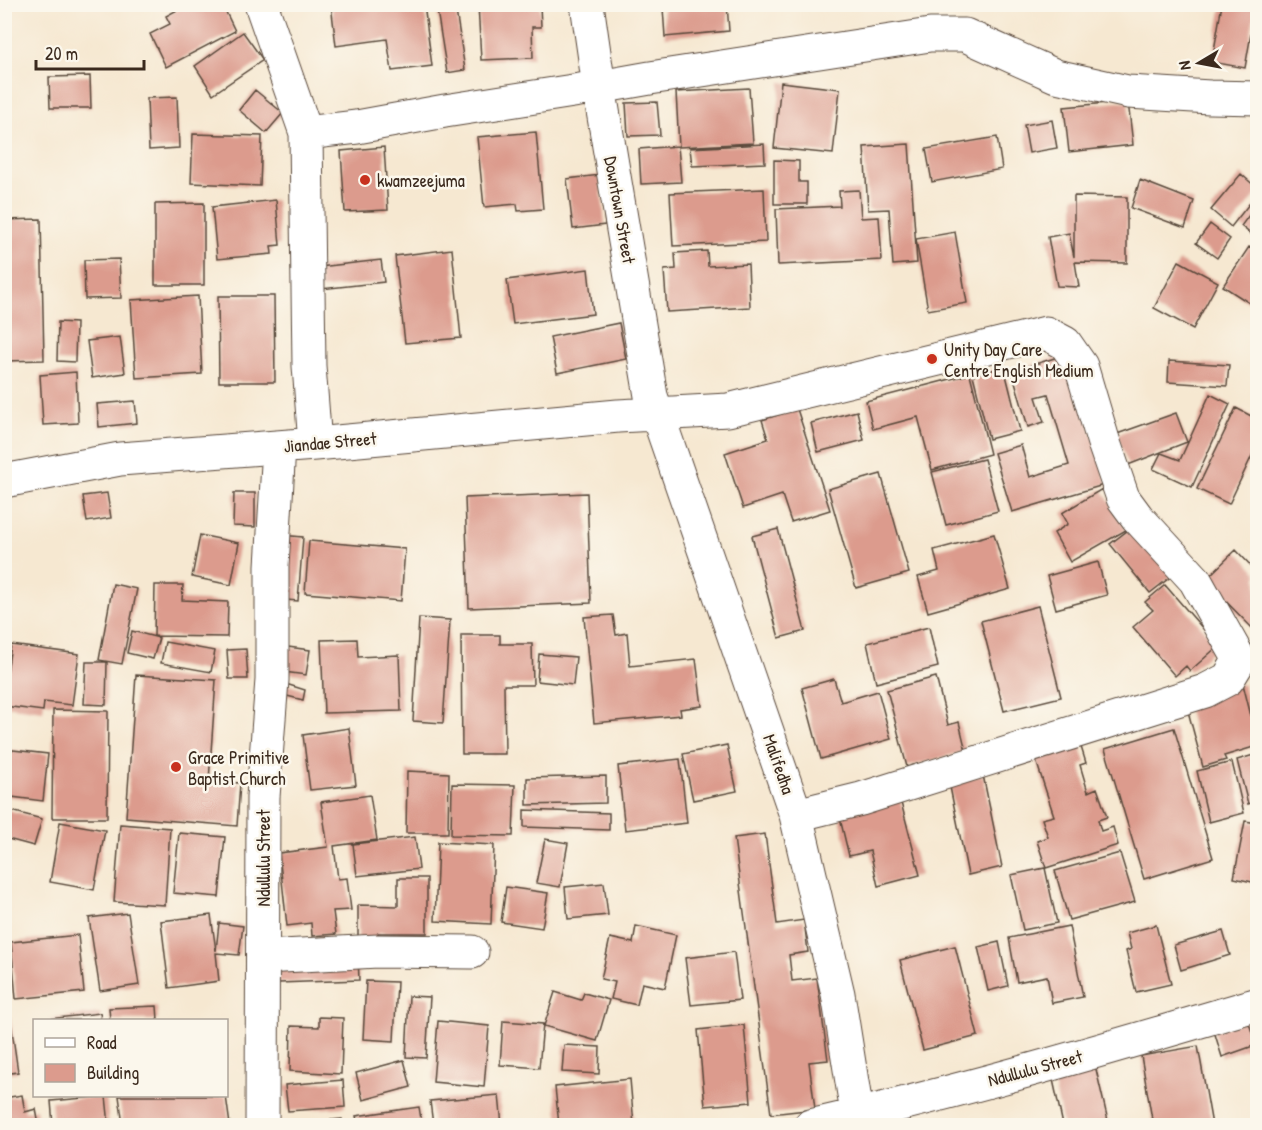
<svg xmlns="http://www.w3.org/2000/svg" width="1262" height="1130" font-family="'Patrick Hand',sans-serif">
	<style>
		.building { fill: #dc9b8d }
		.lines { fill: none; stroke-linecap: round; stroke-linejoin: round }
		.minor-casing { stroke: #574639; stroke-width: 35 }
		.minor { stroke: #fff; stroke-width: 33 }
		.poi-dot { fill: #c8321e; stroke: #fbf7ec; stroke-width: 2 }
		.labels { text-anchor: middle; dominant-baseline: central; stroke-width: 5; stroke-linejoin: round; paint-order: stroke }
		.poi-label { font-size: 18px; fill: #3b2a1e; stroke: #fbf7ec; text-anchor: start }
		.street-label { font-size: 18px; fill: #3b2a1e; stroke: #fbf7ec }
	</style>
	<rect width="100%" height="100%" fill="#fbf7ec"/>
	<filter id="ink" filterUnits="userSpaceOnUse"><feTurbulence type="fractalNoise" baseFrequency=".0167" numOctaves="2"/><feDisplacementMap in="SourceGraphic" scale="12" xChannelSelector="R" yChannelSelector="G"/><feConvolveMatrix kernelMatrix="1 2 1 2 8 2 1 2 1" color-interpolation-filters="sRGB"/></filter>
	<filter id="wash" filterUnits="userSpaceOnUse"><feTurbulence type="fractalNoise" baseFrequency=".008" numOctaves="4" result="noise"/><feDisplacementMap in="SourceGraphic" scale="24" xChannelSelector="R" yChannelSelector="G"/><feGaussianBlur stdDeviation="1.35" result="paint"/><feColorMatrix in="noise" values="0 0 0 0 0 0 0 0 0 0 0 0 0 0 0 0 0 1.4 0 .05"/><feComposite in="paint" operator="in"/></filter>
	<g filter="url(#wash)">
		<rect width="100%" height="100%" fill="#f6e8d1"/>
		<g id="blocks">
			<path class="building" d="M188 4H222L235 31 166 67 150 34 170 24 166 16Z
				M331 4H424L432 66 392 71 387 39 336 46Z
				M436 4H455L465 70 447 73Z
				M478 4H540L541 27H532L533 58 481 60Z
				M654 4H727L729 31 665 37 663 8H654Z
				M1222 4 1256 6 1245 68 1212 62Z
				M243 32 263 60 213 94 195 66Z
				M90 76 91 108H50L49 77Z
				M781 82 840 89 833 154 774 148Z
				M749 88 753 143 679 147 676 92Z
				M255 90 283 113 266 133 239 110Z
				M177 97 179 148 149 150 147 98Z
				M1128 101 1133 145 1069 152 1064 107Z
				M657 102 660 135 628 136 626 103Z
				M1052 120 1057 148 1029 153 1024 125Z
				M536 132 543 209 518 211 517 204 484 207 477 137Z
				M193 134 262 136 260 186 191 183Z
				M997 137 1002 169 932 182 926 149Z
				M764 144 765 163 692 166 690 148Z
				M909 144 917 263 893 265 889 209 868 210 864 147Z
				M678 146 681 182 641 184 639 149Z
				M384 147 388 210 345 212 341 151Z
				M774 160 799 161V182H807V204H774Z
				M1241 174 1257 188V194L1231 227 1211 210Z
				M600 175 605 225 573 229 567 179Z
				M1140 180 1194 201 1185 228 1131 208Z
				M764 189 766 242 673 246 670 193Z
				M859 190 861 218 879 217 882 260 778 265 776 209 840 206 839 191Z
				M1074 196 1127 197V263L1075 262 1079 287 1057 286 1048 237 1069 233 1074 257Z
				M276 200 280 245 271 246 272 254 217 259 212 207Z
				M204 203V285H155V204Z
				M1257 204V239L1241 226Z
				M41 219 44 360 4 361V220Z
				M1210 224 1230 239 1217 258 1196 243Z
				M955 232 967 303 928 310 916 239Z
				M1249 247 1257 252V308L1223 286Z
				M452 249 461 338 405 343 395 256Z
				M707 251 708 266 748 264 750 307 667 312 664 270 676 269 675 253Z
				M119 259 121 298 85 299 84 260Z
				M381 260 384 282 321 289 319 267Z
				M1179 261 1218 282 1193 329 1154 308Z
				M588 269 593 314 513 324 507 280Z
				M198 296 202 374 136 378 131 300Z
				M218 296H274L275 382H219Z
				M58 322 76 323 75 362 57 361Z
				M619 323 626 359 557 373 550 337Z
				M120 337 125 373 92 378 87 341Z
				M1068 354 1107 484 1012 512 994 453 1021 445 1030 477 1069 465 1048 394 1036 397 1044 422 1028 427 1012 371Z
				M1169 361 1229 365 1227 386 1168 382Z
				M1004 367 1020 431 989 439 973 375Z
				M76 372 78 423 43 425 40 375Z
				M970 374 990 454 932 470 918 417 873 429 866 401Z
				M1210 394 1230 404 1192 487 1153 469 1161 453 1180 460Z
				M135 401 137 423 99 427 97 404Z
				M1236 408 1257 419V445L1229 504 1197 489Z
				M797 409 830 510 791 522 782 495 743 508 725 453 768 439 762 420Z
				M857 411 864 440 818 452 811 423Z
				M1176 413 1187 442 1128 465 1117 434Z
				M984 459 998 511 946 525 932 472Z
				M881 474 909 573 856 588 828 489Z
				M1102 489 1126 530 1070 562 1054 533 1068 524 1062 513Z
				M107 493 111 518 87 522 83 496Z
				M234 493H255V527L233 526Z
				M587 493 591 603 469 608 465 498Z
				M1135 525 1173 575 1150 593 1110 544Z
				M778 529 805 631 779 638 752 536Z
				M994 534 1010 589 928 612 918 577 939 571 934 550Z
				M200 535 239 543 231 585 192 577Z
				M280 535 303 537 298 601 274 599Z
				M309 541 405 549 401 601 305 593Z
				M1236 550 1257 572V633L1205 580Z
				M1098 562 1107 595 1056 609 1047 576Z
				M113 584 137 589 122 664 99 660Z
				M155 585H183L182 600 228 602 227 637 154 636Z
				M1165 585 1218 646 1190 671 1186 666 1175 676 1133 627 1153 610 1145 602Z
				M1038 606 1061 697 1004 711 981 621Z
				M613 615 616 635 627 633 630 666 696 659 702 706 680 709 681 715 594 723 584 617Z
				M419 618 450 620 443 723 413 721Z
				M929 627 938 667 876 683 867 643Z
				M132 631 159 638 153 659 127 653Z
				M461 635H500V644H532L533 685H504L505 754H462Z
				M357 639 358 657 399 655 401 711 324 713 321 640Z
				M165 642 215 651 211 672 161 663Z
				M11 645 79 654 72 705 44 702 43 711 4 706V694Z
				M288 647 310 650 306 675 284 672Z
				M246 649 248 679H229L227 650Z
				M539 654 576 657 573 685 537 681Z
				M86 662H107L106 705 84 704Z
				M136 675 216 680 209 781 240 783 237 826 126 817Z
				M936 677 948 725 959 722 966 751 907 767 887 690Z
				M834 679 841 702 878 691 891 739 821 759 802 688Z
				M286 684 305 690 303 700 283 695Z
				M1243 684 1257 740V746L1224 756 1226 760 1203 767 1185 700Z
				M53 710 108 711 107 818H52Z
				M349 728 356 785 310 790 303 735Z
				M1174 728 1213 858 1144 879 1105 749Z
				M1078 737 1086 763 1080 765 1088 792 1097 788 1107 817 1098 820 1101 831 1113 827 1118 845 1046 868 1037 841 1048 837 1042 819 1054 816 1033 751Z
				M727 745 737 791 693 800 683 754Z
				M4 749 48 754 43 801 4 796Z
				M1257 754V801L1248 804 1237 760Z
				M680 759 687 823 625 830 618 766Z
				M1232 762 1244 813 1209 822 1197 771Z
				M407 771 449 773 448 833H406Z
				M983 775 1002 867 968 875 949 782Z
				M606 776V803L527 805V778Z
				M452 784 515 785 513 836 451 835Z
				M370 795 377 840 334 846 338 879 347 878 351 910 333 911 336 934 312 936 311 923 287 926 279 853 328 847 321 802Z
				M899 795 920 875 878 886 870 851 849 856 838 810Z
				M4 809 42 819 34 846 4 838Z
				M524 810 609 813V830L524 827Z
				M1245 821 1257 823V883L1234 878Z
				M60 822 105 830 94 890 50 882Z
				M120 824 170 828 165 905 114 902Z
				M179 833 225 837 219 897 173 893Z
				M765 834 777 924 804 920 808 952 789 955 792 981 817 978 828 1060 809 1062 815 1109 771 1114 734 838Z
				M415 837 419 869 357 876 353 844Z
				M545 839 568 843 560 887 536 883Z
				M438 842 494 845 491 924 435 921Z
				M1120 853 1135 902 1069 920 1055 871Z
				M1045 868 1057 923 1023 930 1011 875Z
				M398 878H427V933H378V940H358V905L398 906Z
				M604 883 608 915 568 919 565 887Z
				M506 887 548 893 542 928 501 922Z
				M128 913 139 985 100 991 89 918Z
				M211 915 216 951 219 923 243 926 239 955 216 953 219 981 169 988 161 921Z
				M1156 925 1171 984 1136 992 1126 951 1131 949 1127 933Z
				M636 926 676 935 665 988 642 983 637 1005 611 999 615 982 601 979 610 938 633 943Z
				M1069 926 1083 997 1052 1003 1047 976 1017 982 1009 938Z
				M1223 931 1230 955 1181 970 1174 945Z
				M78 935 84 992 16 999 11 942Z
				M999 942 1008 986 988 991 978 947Z
				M955 946 978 1036 923 1050 900 960Z
				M734 952 740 1000 691 1005 685 958Z
				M358 956 359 980 279 983 278 960Z
				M366 981 397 982 394 1041 363 1039Z
				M555 992 581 1000 584 993 609 1000 597 1041 544 1026Z
				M409 996 430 997 426 1058 406 1057Z
				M157 1006 158 1020H110L109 1008Z
				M100 1013 101 1020H49L48 1019Z
				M4 1016H10L18 1072 4 1074Z
				M319 1017 343 1018 341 1074 290 1071 291 1026 319 1027Z
				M1248 1020 1256 1045 1222 1057 1214 1031Z
				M438 1021 489 1026 484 1087 433 1082Z
				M503 1021 543 1024 539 1068 500 1065Z
				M744 1025 751 1102 705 1106 698 1030Z
				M564 1045 600 1047 599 1074 562 1072Z
				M1198 1046 1212 1125H1153L1141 1056Z
				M404 1060 411 1087 363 1100 356 1073Z
				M1095 1065 1109 1125H1063L1052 1075Z
				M630 1079 634 1125H559L555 1087Z
				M343 1080 345 1107 288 1111 285 1085Z
				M22 1095 25 1112 36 1109 39 1125H4V1098Z
				M499 1095 502 1125H433L430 1101Z
				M106 1096 109 1125H53L51 1101Z
				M119 1096H226L230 1125H170V1122L153 1124 154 1125H123Z
				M419 1107 422 1125H358L356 1116Z
				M342 1119 343 1125H284V1124Z"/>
		</g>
	</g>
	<g filter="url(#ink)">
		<use href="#blocks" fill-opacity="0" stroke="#574639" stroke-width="1.5"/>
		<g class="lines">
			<g class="minor-casing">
				<path id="minor" d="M261 4 306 133 309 366 315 444
					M587 4 599 87 651 396 796 815 838 994 859 1126
					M306 133 357 127 445 111 599 87 650 78 930 35H965L1056 76 1128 92 1210 97 1258 98
					M4 481 120 459 315 444 618 416 728 410 1046 333 1065 343 1081 366 1103 440 1123 498 1137 517 1195 580 1236 653 1239 661 1228 679 1205 691 861 799 796 815
					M263 957 378 951 472 952
					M262 1126 263 797 272 680V566L279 447
					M810 1126C961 1092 1109 1048 1258 1004"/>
			</g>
			<use href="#minor" class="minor"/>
		</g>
	</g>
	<g class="poi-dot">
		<circle cx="365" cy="180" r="6"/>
		<circle cx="932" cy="359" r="6"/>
		<circle cx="176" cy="767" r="6"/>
	</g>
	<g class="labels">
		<g class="poi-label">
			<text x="377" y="180">kwamzeejuma</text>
			<text x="944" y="349">Unity Day Care<tspan x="944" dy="21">Centre English Medium</tspan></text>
			<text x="188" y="757">Grace Primitive<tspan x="188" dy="21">Baptist Church</tspan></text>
		</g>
		<g class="street-label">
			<text transform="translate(620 210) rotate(80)">Downtown Street</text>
			<text transform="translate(330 442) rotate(-5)">Jiandae Street</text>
			<text transform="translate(779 764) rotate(71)">Malifedha</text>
			<text transform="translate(263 858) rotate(-90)">Ndullulu Street</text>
			<text transform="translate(1035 1068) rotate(-15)">Ndullulu Street</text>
		</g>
	</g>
	<rect width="1262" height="1130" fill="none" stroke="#fbf7ec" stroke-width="24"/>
	<rect x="33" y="1019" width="195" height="78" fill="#fbf7ec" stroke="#aea59a" stroke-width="1.5"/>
	<rect x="45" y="1038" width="30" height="9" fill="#ffffff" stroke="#aea59a" stroke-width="1.5"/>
	<text x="87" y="1049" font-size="18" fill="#3b2a1e">Road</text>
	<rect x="45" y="1064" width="30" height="18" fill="#dc9b8d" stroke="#aea59a" stroke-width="1.5"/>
	<text x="87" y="1079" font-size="18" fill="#3b2a1e">Building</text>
	<g transform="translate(1199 63) rotate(260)" stroke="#fbf7ec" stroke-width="4.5" paint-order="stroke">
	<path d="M0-4.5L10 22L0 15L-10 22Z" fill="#3b2a1e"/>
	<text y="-9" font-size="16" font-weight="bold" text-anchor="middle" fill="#3b2a1e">N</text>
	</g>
	<path d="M36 60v9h108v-9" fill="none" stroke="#3b2a1e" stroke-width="3"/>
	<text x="45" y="60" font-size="18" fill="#3b2a1e" stroke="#fbf7ec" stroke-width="4.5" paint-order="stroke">20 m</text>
</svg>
